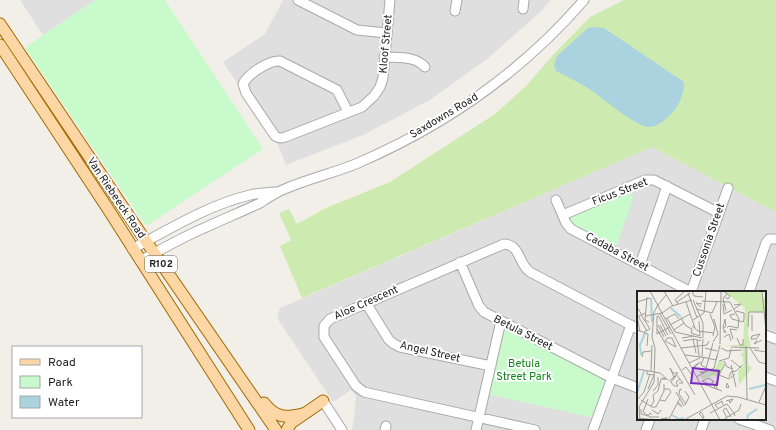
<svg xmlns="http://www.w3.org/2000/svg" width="776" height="430" font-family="Overpass,sans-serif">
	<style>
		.residential { fill: #e0dfdf; fill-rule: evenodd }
		.grass { fill: #cdebb0 }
		.park { fill: #c8facc }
		.water { fill: #aad3df }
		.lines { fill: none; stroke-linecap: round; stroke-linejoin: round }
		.minor-casing { stroke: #a9a9a9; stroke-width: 11 }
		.major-casing { stroke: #a06b00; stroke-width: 13 }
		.minor { stroke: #fff; stroke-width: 9 }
		.major { stroke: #fcd6a4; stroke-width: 11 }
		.labels { text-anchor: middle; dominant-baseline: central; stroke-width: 4; stroke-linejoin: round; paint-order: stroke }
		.shield { fill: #fff; stroke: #646464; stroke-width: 1 }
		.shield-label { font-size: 10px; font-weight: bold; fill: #222 }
		.street-label { font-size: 11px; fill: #222; stroke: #fff }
		.park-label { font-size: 11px; fill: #0c8416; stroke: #fff }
		.inset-river { fill: none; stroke: #aad3df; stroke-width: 2 }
		.inset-road { fill: none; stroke: #9f9d99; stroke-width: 1 }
		.view { fill: #7b2cbf; fill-opacity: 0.15; stroke: #7b2cbf; stroke-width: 2 }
		.inset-edge { fill: none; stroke: #222; stroke-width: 2 }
	</style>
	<rect width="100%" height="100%" fill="#f2efe9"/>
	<path class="residential" d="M20 0H96L43 35Z
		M283 0H551L539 13 487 59 430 100 363 135 286 165 278 145 223 62 265 34Z
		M652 147 776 212V430H352L354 417 356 396 351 390 333 402 277 318 280 308ZM628 187 566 223 563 215ZM638 292H765V419H638Z"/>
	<path class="grass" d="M624 0H776V212L652 147 302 298 280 246 291 240 279 213 289 209 297 224 326 208 390 182 495 114 525 87 553 55 590 17Z"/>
	<path class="park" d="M96 0H165L263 149 146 226 25 48 43 35Z
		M629 190 633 199 615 249 572 227 569 221 571 216Z
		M508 329 603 378 606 382 595 418 487 394 503 331Z"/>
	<path class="water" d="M593 27 604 28 684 82C685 92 679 105 672 113 666 119 658 127 649 127 638 127 608 103 599 96 586 86 571 78 556 71L554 64 557 56 588 28Z"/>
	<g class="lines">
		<g class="minor-casing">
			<path id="minor" d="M298 0 357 30 386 33
				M523 9 524 0
				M455 11 457 0
				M384 57C399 58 415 56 425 67
				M348 112 337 90 280 61C269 60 248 74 243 84L246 93 275 136C280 139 283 138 288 136L362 107 374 96 380 87 383 78 390 0
				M556 200 566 223 571 229 691 292
				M563 215 645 180H654L719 213
				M132 249C170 229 208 205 250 195 258 193 267 193 275 192
				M140 261C160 250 181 238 202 229 221 220 241 212 260 203 266 199 272 195 278 192 303 180 332 174 358 163 446 125 521 73 584 0
				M460 262 479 306 484 312 612 378 638 388
				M640 265 667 186
				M691 292 728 188
				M749 292 766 243 769 239H776
				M366 303 389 340 394 344 400 347 491 366
				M765 335 776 339
				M765 377 776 381
				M323 401 342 430
				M739 419 770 430
				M385 430 386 426
				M476 430 501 321
				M535 430 364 392 356 386 324 337V326L330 319 504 244C521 245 518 264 530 272L638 329
				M593 430 631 325
				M646 430 650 419
				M701 430 705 419"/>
		</g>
		<g class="major-casing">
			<path id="major" d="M0 24 141 234 276 430
				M0 45 108 209 249 430
				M264 403C276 418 285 418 302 414
				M287 430 291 423 323 401"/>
		</g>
		<use href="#minor" class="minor"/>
		<use href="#major" class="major"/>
	</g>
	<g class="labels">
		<rect class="shield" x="145" y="256" width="32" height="16" rx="3"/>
		<g class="shield-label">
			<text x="161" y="264">R102</text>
		</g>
		<g class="street-label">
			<text transform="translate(386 44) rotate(-85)">Kloof Street</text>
			<text transform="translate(444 116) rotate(-31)">Saxdowns Road</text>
			<text transform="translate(620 192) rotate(-21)">Ficus Street</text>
			<text transform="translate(116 198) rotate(56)">Van Riebeeck Road</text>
			<text transform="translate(709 240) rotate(-71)">Cussonia Street</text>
			<text transform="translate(617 252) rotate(28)">Cadaba Street</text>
			<text transform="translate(366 303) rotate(-24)">Aloe Crescent</text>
			<text transform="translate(523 333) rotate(27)">Betula Street</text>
			<text transform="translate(430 352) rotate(13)">Angel Street</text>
		</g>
		<g class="park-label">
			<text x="524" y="364">Betula<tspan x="524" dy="13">Street Park</tspan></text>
		</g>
	</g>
	<g transform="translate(637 291)">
		<rect width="129" height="129" fill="#f2efe9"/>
		<path d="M87 0H125V6L129 7V39L126 22 112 21 111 44 114 55 111 56V74L115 77 102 94 101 80 106 74V67L103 62H106V56L88 54H106L108 17ZM82 70 87 71 82 87 77 84 65 88 64 85 77 79Z" fill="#cdebb0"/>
		<path class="inset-river" d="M14 7 15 31M34 17 44 26M4 64 3 54 8 42M112 98 128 94M0 102 7 80M35 124 42 128 47 127M110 129 111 124 120 118"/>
		<path class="inset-road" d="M13 0 83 129M27 0 36 15M55 0 57 5 66 6M86 0 93 5 91 8 88 6M125 0 129 39M51 2 60 27M10 6 8 29 12 31M56 9 66 32V47M65 10 93 11M0 11 13 7M40 11 53 2M49 11 58 37M93 11 102 28 101 37M41 13 38 9 48 0M86 13 87 23 95 19M20 15 29 4M0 16 5 24 8 22M64 16 59 12 65 13M59 18 75 22 80 11M97 18 104 13 97 14M89 20 86 7 90 3M99 20 107 22V28M25 22 35 15 55 9M23 23 34 43M73 23 78 36 76 45M98 23 93 24 95 28 106 31 107 28M21 24 31 44M115 24V40M1 25 10 40M8 25 25 22M20 25V43L33 36M0 26 4 24 13 38 7 41M0 26 3 40M30 27 38 41M44 27 49 35 55 38 54 42 63 45 62 30M28 28 38 23 42 28M56 29 67 22 69 0M21 34 27 46M23 34 29 45M33 34 53 23M55 35 61 40 77 42M111 36 112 21H126M90 37 92 35 101 37M20 38 58 104M0 39 11 43 10 55M37 39 47 32M86 40 89 42 86 37 88 28 89 35 87 37M38 41 65 47M123 43 119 48H114L115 45ZM87 46 92 43 94 50M30 47 28 50 39 56M30 47H35L39 56M45 47 57 45M100 47 103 54H106V48M56 48 59 62M96 48 93 38 100 39M60 49 62 65M120 49 117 53 125 49M46 50 57 48 64 50M76 51 81 43 77 28M83 53 84 0M109 55 110 108M94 56 122 57M44 57 70 54 72 50M68 57 80 60M84 57 90 60 105 59M113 57 122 71 129 73M117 59 129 61M48 64 64 66M5 66 6 61 14 60M65 66 66 48M67 66 64 74 71 78M94 69 104 77M82 70 92 67 94 58M87 70 90 76 96 78M52 72 65 66 79 69 80 65M62 72 57 77V75L62 72H64M94 74 99 96M0 78 23 82 31 89M45 79 49 76 54 83M10 80V83L17 84 11 98M14 80 15 54M67 82 63 81H68L76 52M39 83 46 92H42M82 84 92 88 98 83M82 84 88 73M39 85 34 91 37 95H41L39 91 43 88M59 86 77 77 83 54M92 86 94 81 99 80 105 74M32 90 36 87 41 82H36L33 77 37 86M76 90 74 94 65 90 72 87 77 91M90 92 92 96 91 97 89 96ZM66 93 85 100M79 94 80 98 77 97 81 88 80 91M45 99 43 98 42 103 49 113M16 100 21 94V86M21 100 24 88H29L25 87M48 100 52 106 48 114M39 101 47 115M11 108 6 121 13 126H22M0 109 7 101 13 83M4 109 15 116H19L27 100V93M23 109 28 110 34 101 32 98H27M89 110 96 108 93 112 92 109M122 111 129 95M40 112 45 116 41 111M14 115 17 110 16 104 21 100M81 117 78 114 82 112 85 110 86 114M4 118V123L11 125 13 122 15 124M15 119 21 123 24 119M73 122 90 113 97 122 86 129M98 125 97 122 102 119 104 113M0 127 22 129M30 127 24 128 31 127M90 127 86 119 89 117 94 126M32 128 43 107M3 129 2 116 17 91 18 57 15 46 17 21 21 14M47 129 90 105 101 106 129 114M65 129 67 126 64 121 62 123 66 127"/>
		<path class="view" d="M56 77 82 80 80 94 54 92Z"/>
		<rect width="129" height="129" class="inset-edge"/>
	</g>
	<rect x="12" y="346" width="130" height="72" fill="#ffffff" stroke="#a7a7a7"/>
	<rect x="20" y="359" width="20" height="6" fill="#fcd6a4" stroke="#a7a7a7"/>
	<text x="48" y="366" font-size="12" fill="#222222">Road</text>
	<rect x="20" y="376" width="20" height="12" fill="#c8facc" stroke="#a7a7a7"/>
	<text x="48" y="386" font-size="12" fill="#222222">Park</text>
	<rect x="20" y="396" width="20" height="12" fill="#aad3df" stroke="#a7a7a7"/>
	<text x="48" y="406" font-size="12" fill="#222222">Water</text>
</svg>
